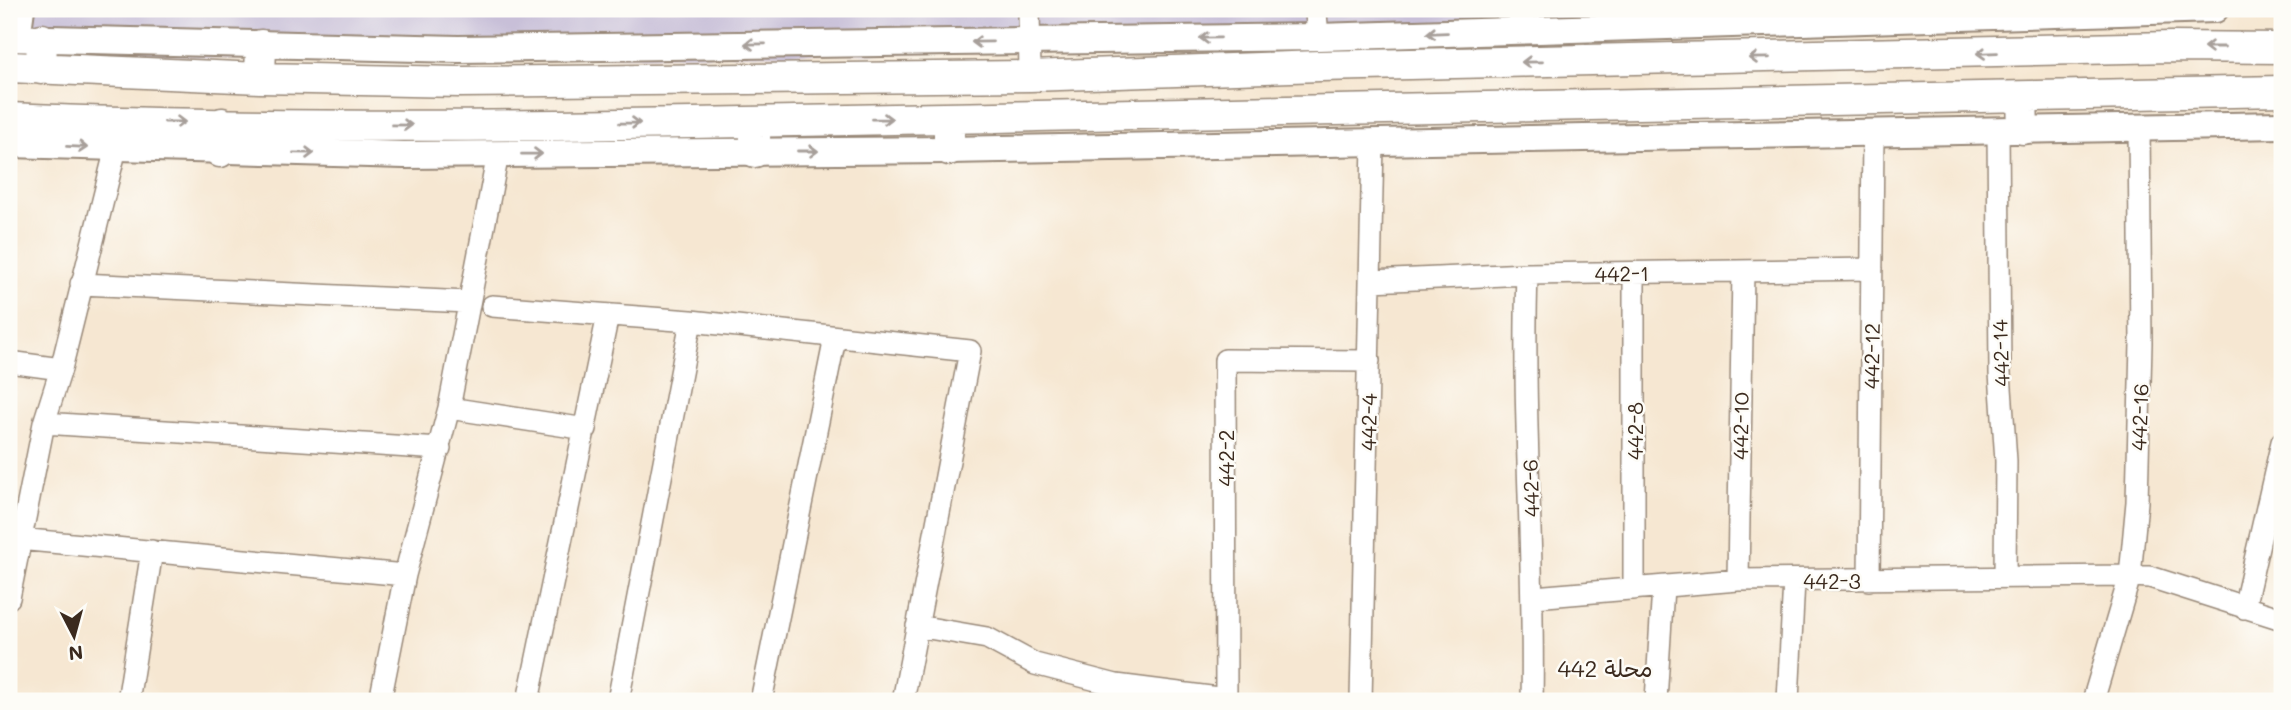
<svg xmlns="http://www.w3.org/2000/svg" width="2291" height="710" font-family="Mali,'Playpen Sans Arabic',sans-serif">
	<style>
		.industrial { fill: #c8bfd8 }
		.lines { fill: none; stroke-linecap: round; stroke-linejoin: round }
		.minor-casing { stroke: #988878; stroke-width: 24 }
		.major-casing { stroke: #988878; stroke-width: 30 }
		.highway-casing { stroke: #988878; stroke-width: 33 }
		.minor { stroke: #fff; stroke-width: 21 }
		.major { stroke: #fff; stroke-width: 26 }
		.highway { stroke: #fff; stroke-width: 30 }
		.oneway { stroke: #a79f9a }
		.labels { text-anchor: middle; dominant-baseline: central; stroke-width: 5; stroke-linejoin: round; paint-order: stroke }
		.street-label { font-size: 21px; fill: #3b2a1e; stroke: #fdfcf7 }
		.neighbourhood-label { font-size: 23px; fill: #3b2a1e; stroke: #fdfcf7 }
	</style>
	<rect width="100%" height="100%" fill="#fdfcf7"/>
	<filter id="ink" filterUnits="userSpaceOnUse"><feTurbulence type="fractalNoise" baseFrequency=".0143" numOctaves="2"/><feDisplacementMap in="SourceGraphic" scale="14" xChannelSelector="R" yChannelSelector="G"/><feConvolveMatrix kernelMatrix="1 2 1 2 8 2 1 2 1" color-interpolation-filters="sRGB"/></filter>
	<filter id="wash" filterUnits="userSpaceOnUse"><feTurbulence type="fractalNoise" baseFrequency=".00686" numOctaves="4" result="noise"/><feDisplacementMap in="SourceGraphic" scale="28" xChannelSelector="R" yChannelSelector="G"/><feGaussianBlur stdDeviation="1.57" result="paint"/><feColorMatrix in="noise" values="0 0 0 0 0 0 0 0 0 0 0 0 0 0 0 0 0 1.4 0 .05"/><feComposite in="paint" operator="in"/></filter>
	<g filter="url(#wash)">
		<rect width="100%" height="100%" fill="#f6e7d2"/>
		<path class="industrial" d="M9 9H1682L1684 33 1086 51 242 60 9 45Z"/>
	</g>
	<g filter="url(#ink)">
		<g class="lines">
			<g class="minor-casing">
				<path id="minor" d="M1029 9 1030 76
					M1316 13 1318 37
					M1998 130 2000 373 2006 461 2005 576
					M1527 274C1522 416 1535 559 1532 701
					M1371 281 1527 274 1872 269
					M81 284 468 302
					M492 306 691 321 970 351 903 701
					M9 362 61 369
					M449 408 586 429
					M44 423 440 449
					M18 539 405 575
					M1738 580 1743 271
					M1869 580 1873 133
					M1634 589V273
					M1534 597 1738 580 2130 576 2150 577 2282 619
					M9 598 44 423 61 369 116 148
					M2244 608 2282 442
					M917 626 987 638 1035 664 1116 685 1226 699
					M128 701 152 551
					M380 701 405 575 449 408 498 154
					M528 701 608 315
					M618 701 691 321
					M761 701 835 338
					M1226 701 1225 360 1369 361
					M1361 701 1373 143
					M1656 701 1663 587
					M1788 701 1794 580
					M2093 701 2130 576 2137 502 2141 343 2139 127"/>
			</g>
			<g class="major-casing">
				<path id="major" d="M9 38 458 49 1318 37 2215 9
					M17 38 21 9
					M9 144 404 155 949 150 2282 125"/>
			</g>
			<g class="highway-casing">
				<path id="highway" d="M9 67 260 78 460 82 1030 76 1320 66 2171 47 2282 48
					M41 69 42 39
					M260 78 261 45
					M2022 98 2023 129
					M9 118C351 133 695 123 1037 116 1452 109 1867 102 2282 91
					M755 122V152
					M949 150V118
					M220 152 222 123"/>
			</g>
			<use href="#minor" class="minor"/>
			<use href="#major" class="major"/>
			<use href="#highway" class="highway"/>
		</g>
		<defs><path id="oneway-shaft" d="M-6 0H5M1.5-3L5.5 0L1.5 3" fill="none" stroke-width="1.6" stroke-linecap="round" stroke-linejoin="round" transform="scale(1.75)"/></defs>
		<g class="oneway">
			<use href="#oneway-shaft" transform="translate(1437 33) rotate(178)"/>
			<use href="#oneway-shaft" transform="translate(1210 38) rotate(179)"/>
			<use href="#oneway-shaft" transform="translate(982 42) rotate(179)"/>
			<use href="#oneway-shaft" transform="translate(755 44) rotate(179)"/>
			<use href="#oneway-shaft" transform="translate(2214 47) rotate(-180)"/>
			<use href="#oneway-shaft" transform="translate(1987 53) rotate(178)"/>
			<use href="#oneway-shaft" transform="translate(1759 58) rotate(179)"/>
			<use href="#oneway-shaft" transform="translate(1532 62) rotate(179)"/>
			<use href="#oneway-shaft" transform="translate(882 119) rotate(-1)"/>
			<use href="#oneway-shaft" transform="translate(175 122)"/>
			<use href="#oneway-shaft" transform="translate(630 123) rotate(-1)"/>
			<use href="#oneway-shaft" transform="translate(402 125) rotate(1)"/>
			<use href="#oneway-shaft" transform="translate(77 147) rotate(3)"/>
			<use href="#oneway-shaft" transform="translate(808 151)"/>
			<use href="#oneway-shaft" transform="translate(304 153) rotate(1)"/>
			<use href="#oneway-shaft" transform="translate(532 154) rotate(-1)"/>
		</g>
	</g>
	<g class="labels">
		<g class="street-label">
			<text transform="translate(1622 273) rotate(-1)">442-1</text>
			<text transform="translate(2000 353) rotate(-92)">442-14</text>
			<text transform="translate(1871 356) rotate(-89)">442-12</text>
			<text transform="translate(2139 417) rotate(-88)">442-16</text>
			<text transform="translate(1368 422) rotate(-89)">442-4</text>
			<text transform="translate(1740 426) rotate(-89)">442-10</text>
			<text transform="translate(1634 431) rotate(-90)">442-8</text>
			<text transform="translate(1225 458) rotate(-90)">442-2</text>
			<text transform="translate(1530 488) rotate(-92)">442-6</text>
			<text x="1832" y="580">442-3</text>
		</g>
		<g class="neighbourhood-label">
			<text x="1605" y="668">محلة 442</text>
		</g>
	</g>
	<rect width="2291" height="710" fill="none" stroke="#fdfcf7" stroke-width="35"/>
	<g transform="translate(74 636) rotate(174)" stroke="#fdfcf7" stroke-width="5" paint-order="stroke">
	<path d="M0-5L12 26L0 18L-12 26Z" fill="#3b2a1e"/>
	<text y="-10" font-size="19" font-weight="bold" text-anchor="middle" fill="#3b2a1e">N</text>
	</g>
</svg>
